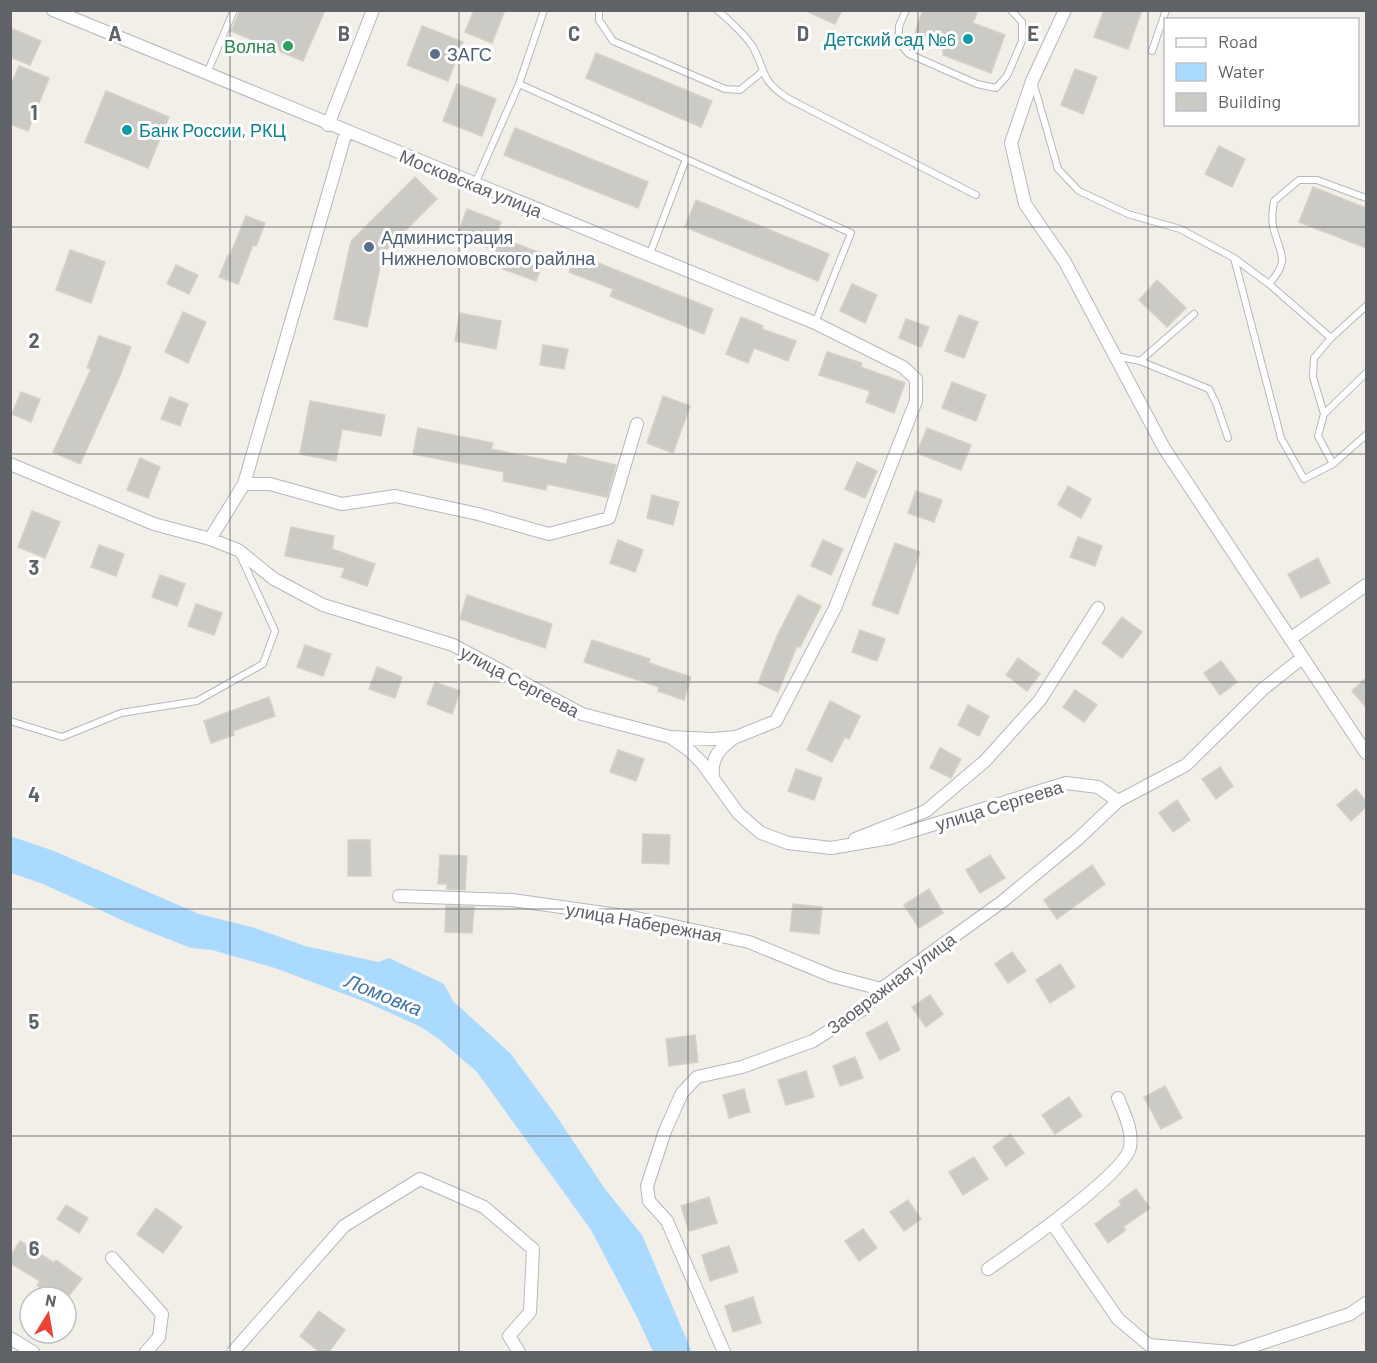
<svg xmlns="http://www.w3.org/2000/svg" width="1377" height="1363" font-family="Barlow,sans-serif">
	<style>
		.water { fill: #aadaff }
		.building { fill: #cccac5; stroke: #d6d1c6; stroke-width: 1.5 }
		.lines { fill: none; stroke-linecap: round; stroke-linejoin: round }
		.lane-casing { stroke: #b5b8bc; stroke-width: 8 }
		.street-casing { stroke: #b5b8bc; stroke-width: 14 }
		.lane { stroke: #fff; stroke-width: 6 }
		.street { stroke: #fff; stroke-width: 12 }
		.grid { fill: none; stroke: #5f6368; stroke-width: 1.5; stroke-opacity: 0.55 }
		.culture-dot { fill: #0f9aa8; stroke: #fff; stroke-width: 2 }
		.leisure-dot { fill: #2e9e5b; stroke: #fff; stroke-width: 2 }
		.service-dot { fill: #5c6f8a; stroke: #fff; stroke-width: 2 }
		.labels { text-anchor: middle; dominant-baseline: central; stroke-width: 6; stroke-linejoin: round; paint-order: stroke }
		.culture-label { font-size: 18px; fill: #0d838f; stroke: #fff; text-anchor: end }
		.leisure-label { font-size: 18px; fill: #27864d; stroke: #fff; text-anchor: end }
		.service-label { font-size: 18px; fill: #4e5e75; stroke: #fff; text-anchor: start }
		.street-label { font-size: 18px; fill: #5f6368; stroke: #fff }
		.water-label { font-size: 20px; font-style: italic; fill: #4174aa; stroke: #fff }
		.grid-label { font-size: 20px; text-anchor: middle; font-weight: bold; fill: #5f6368; stroke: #fff; stroke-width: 6; stroke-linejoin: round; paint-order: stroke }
	</style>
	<rect width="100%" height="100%" fill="#f1efe8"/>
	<path class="water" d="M10 836 54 851 199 914 255 928 305 946 378 962 389 958 444 984 453 1001 510 1053 553 1111 605 1189 642 1235 692 1352H653L637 1317 591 1230 477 1072 440 1040 421 1027 368 1003 275 968 212 950 191 948 135 926 43 884 11 873Z"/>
	<path class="building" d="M240 10H325L303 61 231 31Z
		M474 10H505L492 43 465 32Z
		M804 10H842L835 24Z
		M923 10H978L973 23 1005 35 991 73 943 55V43L915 32Z
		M1104 10H1142L1128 49 1094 37Z
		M422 26 463 42 448 81 407 65Z
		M10 28 41 41 30 65 10 57Z
		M596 53 712 101 701 127 586 78Z
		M19 66 49 78 28 131 10 124V87Z
		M1075 69 1097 77 1083 114 1061 105Z
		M457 84 496 99 482 136 443 121Z
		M106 91 169 117 148 168 85 142Z
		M515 128 648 182 638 208 504 155Z
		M1219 146 1245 159 1232 187 1205 174Z
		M415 177 437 199 383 253 367 327 334 319 351 241Z
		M1313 187 1366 208V248L1299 222Z
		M696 200 829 254 818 281 685 227Z
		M467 209 501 222 496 236 546 255 536 281 503 269 508 255 457 236Z
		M246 216 265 223 256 246 253 245 238 284 219 277 228 255H230Z
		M70 250 105 262 91 303 56 290Z
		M576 254 713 309 704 334 610 296 613 289 569 272Z
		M176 265 198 275 189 294 167 284Z
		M1157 280 1186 308 1167 327 1139 300Z
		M852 284 877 295 865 323 840 311Z
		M183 312 206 322 188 363 165 352Z
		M460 313 501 321 496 349 455 341Z
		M959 315 978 322 964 358 945 351Z
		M741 317 763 326 762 329 796 341 788 361 754 348 748 363 726 354Z
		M906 319 929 327 921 347 899 338Z
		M99 336 131 347 120 376 80 464 53 452 91 369 87 368Z
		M543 345 568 349 564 369 540 365Z
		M827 352 862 363 861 367 905 383 894 413 866 402 870 391 819 375Z
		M952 382 986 395 976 421 942 408Z
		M21 392 40 399 31 422 12 414Z
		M663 396 690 406 673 453 647 443Z
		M170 397 188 404 180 426 161 419Z
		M310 401 385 415 381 436 342 429 336 461 300 454Z
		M418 428 493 443 491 449 566 464 569 454 616 465 607 497 547 484 546 490 503 481 504 472 413 454Z
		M927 428 971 445 961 470 917 453Z
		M140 458 160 467 148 498 127 490Z
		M857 462 877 471 865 498 845 489Z
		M1068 486 1091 499 1081 518 1058 505Z
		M916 491 942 500 934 522 908 513Z
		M652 495 679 502 673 525 647 518Z
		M32 511 60 522 45 558 18 547Z
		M291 527 334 536 332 549 375 564 367 586 341 577 345 568 285 556Z
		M1078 537 1102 546 1095 566 1070 557Z
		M618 540 643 550 635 572 610 563Z
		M823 540 843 549 831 575 811 566Z
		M895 543 920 552 898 614 872 605Z
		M99 545 124 554 116 576 91 567Z
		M1318 558 1330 583 1301 598 1288 574Z
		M160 575 185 584 177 606 152 597Z
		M467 595 552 624 545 648 460 619Z
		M798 595 821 606 800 647 797 646 778 692 758 683 777 636Z
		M196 604 222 613 214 635 188 626Z
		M1122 617 1142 632 1122 658 1102 643Z
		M860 630 885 639 877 661 852 652Z
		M592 640 650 659 649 663 691 677 684 700 658 691 659 687 584 662Z
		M305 645 331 654 323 676 297 667Z
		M1018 658 1040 674 1027 691 1006 675Z
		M1221 661 1237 682 1220 695 1204 673Z
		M377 667 402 677 395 698 369 689Z
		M1366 678V707L1352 691Z
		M435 682 460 691 452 714 427 704Z
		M1075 690 1097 705 1084 722 1063 707Z
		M269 697 275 716 233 731 234 735 211 743 204 721Z
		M830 701 860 716 849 739 845 737 832 762 807 750Z
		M968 705 989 716 979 736 958 725Z
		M940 748 961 759 951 778 930 768Z
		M618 750 644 759 636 781 610 772Z
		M1220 767 1233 786 1216 799 1202 779Z
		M796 769 822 778 814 800 788 791Z
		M1356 789 1366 801V807L1351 821 1337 805Z
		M1177 800 1190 820 1173 832 1159 813Z
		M643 834 670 835 669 864 642 863Z
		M348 840H370L371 876H348Z
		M440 855 467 856 465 890 447 889V884H438Z
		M990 855 1005 878 980 893 966 870Z
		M1092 865 1105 884 1057 919 1044 900Z
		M929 889 943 913 919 928 904 905Z
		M793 904 822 907 819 934 790 931Z
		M446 906 474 907 472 933 445 932Z
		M1012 952 1026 971 1008 983 995 964Z
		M1060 964 1075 987 1050 1003 1036 980Z
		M930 995 943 1014 926 1027 912 1007Z
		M887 1022 900 1050 880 1060 866 1033Z
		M695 1035 698 1062 669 1066 666 1039Z
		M855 1057 863 1078 840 1086 833 1066Z
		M806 1071 814 1097 786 1105 778 1080Z
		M1165 1086 1182 1118 1161 1129 1144 1097Z
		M744 1089 750 1112 729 1118 723 1095Z
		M1069 1097 1082 1116 1055 1134 1042 1115Z
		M1010 1134 1024 1153 1006 1166 993 1147Z
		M974 1157 988 1179 963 1195 949 1172Z
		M1136 1189 1150 1208 1123 1227 1126 1230 1108 1243 1095 1224 1121 1205 1119 1201Z
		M709 1197 717 1223 689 1231 681 1206Z
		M908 1200 921 1219 904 1231 890 1212Z
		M66 1205 88 1218 79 1233 57 1219Z
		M156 1208 182 1227 163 1253 137 1234Z
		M863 1229 877 1248 859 1261 845 1241Z
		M20 1241 54 1263 56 1260 82 1279 68 1297H53L37 1285 40 1281 10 1263V1257Z
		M729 1246 738 1272 710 1281 702 1255Z
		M753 1297 761 1323 733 1332 725 1306Z
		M319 1311 345 1330 328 1353H321L300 1336Z"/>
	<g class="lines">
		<g class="lane-casing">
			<path id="lane" d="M544 10 519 84 851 233 815 323
				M599 10V20L613 41 725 89 740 90 762 72
				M717 10C727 18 747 37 753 47 767 74 760 80 789 99L976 195
				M906 10 899 26V43L909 54 977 84 996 88 1007 76 1022 41V22L1011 10
				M1152 51 1166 10
				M207 73 234 10
				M1034 85 1058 169 1079 191 1128 214 1180 229 1234 258 1269 284 1331 338
				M475 184 519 84
				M649 256 686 159
				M1234 258 1281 438 1304 479 1333 464 1366 435
				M1269 284C1292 258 1279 254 1273 226 1271 218 1273 209 1274 201L1299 180H1317L1366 198
				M1116 356 1140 361 1209 389 1216 403 1228 438
				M1140 361 1194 314
				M1324 414 1366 373
				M1333 464 1318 436 1324 414 1313 377 1314 358 1331 338 1366 306
				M10 721 62 737 121 713 197 701 263 664 275 631 240 555"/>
		</g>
		<g class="street-casing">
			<path id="street" d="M53 10 815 323 903 367 916 379V401L835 608 776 721 736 737 712 739 670 737
				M1065 10 1032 81 1011 143 1025 204 1065 262 1164 448 1366 753
				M328 125 373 10
				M10 464 154 524 210 539 238 550 274 579 323 605 453 645 582 714 670 737 689 750 702 763 738 813 761 833 788 843 831 848 890 838 1066 783 1098 787 1118 801
				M244 484 346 132
				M210 539 244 484H270L342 504 395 496 478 514 549 534 609 518 637 424
				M1290 639 1366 585
				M713 777C711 757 719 749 735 737
				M855 839 926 811 985 761 1040 700 1098 608
				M399 896 512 900 632 917 749 942 832 976 881 989
				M1052 1223 1118 1319 1149 1345 1231 1352
				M112 1258 162 1314 159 1337 146 1352
				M988 1269C1014 1251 1126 1173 1130 1147 1133 1130 1124 1113 1118 1098
				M10 1338 33 1352
				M233 1352 344 1226 420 1179 484 1207 533 1249 530 1312 509 1336 519 1352
				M724 1352 667 1221 649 1201 647 1186 665 1131 682 1093 697 1077 742 1067 813 1041 865 1008 881 989 1003 901 1078 839 1118 801 1186 765 1263 689 1302 658
				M1235 1352 1350 1314 1366 1303"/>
		</g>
		<use href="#lane" class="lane"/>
		<use href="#street" class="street"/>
	</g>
	<path class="grid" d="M230 10V1352M459 10V1352M688 10V1352M918 10V1352M1148 10V1352M10 227H1366M10 454H1366M10 682H1366M10 909H1366M10 1136H1366"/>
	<g class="culture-dot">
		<circle cx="968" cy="39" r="6"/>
		<circle cx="127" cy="130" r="6"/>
	</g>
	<circle class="leisure-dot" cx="288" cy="46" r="6"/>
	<g class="service-dot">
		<circle cx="435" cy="54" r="6"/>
		<circle cx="369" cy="247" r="6"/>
	</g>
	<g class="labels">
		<g class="culture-label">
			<text x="956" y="39">Детский сад №6</text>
			<text x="139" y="130" text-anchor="start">Банк России, РКЦ</text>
		</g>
		<g class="leisure-label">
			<text x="276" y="46">Волна</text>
		</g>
		<g class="service-label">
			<text x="447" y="54">ЗАГС</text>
			<text x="381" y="237">Администрация<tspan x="381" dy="21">Нижнеломовского райлна</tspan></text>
		</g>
		<g class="street-label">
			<text transform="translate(471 183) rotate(22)">Московская улица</text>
			<text transform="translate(520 681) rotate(28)">улица Сергеева</text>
			<text transform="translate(999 805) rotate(-17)">улица Сергеева</text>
			<text transform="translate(644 922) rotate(10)">улица Набережная</text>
			<text transform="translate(891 983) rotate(-37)">Заовражная улица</text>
		</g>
		<g class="water-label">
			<text transform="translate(384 994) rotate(22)">Ломовка</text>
		</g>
	</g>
	<g class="grid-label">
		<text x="115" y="41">A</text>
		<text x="344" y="41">B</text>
		<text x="574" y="41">C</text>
		<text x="803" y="41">D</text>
		<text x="1033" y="41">E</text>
		<text x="34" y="120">1</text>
		<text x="34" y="348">2</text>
		<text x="34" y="575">3</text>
		<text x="34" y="802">4</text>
		<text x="34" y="1029">5</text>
		<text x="34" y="1256">6</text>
	</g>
	<rect width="1377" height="1363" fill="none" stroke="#5f6368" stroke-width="24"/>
	<rect x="1164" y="18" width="195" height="108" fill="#ffffff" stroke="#bfc1c3" stroke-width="1.5"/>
	<rect x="1176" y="38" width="30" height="9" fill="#ffffff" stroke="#bfc1c3" stroke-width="1.5"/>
	<text x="1218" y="48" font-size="18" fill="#5f6368">Road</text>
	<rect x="1176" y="63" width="30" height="18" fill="#aadaff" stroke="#bfc1c3" stroke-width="1.5"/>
	<text x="1218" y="78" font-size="18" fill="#5f6368">Water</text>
	<rect x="1176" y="93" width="30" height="18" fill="#cccac5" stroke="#bfc1c3" stroke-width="1.5"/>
	<text x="1218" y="108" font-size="18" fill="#5f6368">Building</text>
	<g transform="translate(48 1315) rotate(11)"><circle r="28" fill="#ffffff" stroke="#bfc1c3" stroke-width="1.5"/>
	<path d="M0-4.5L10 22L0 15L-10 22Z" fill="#ea4335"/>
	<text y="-9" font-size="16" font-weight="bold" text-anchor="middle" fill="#5f6368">N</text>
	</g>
</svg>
